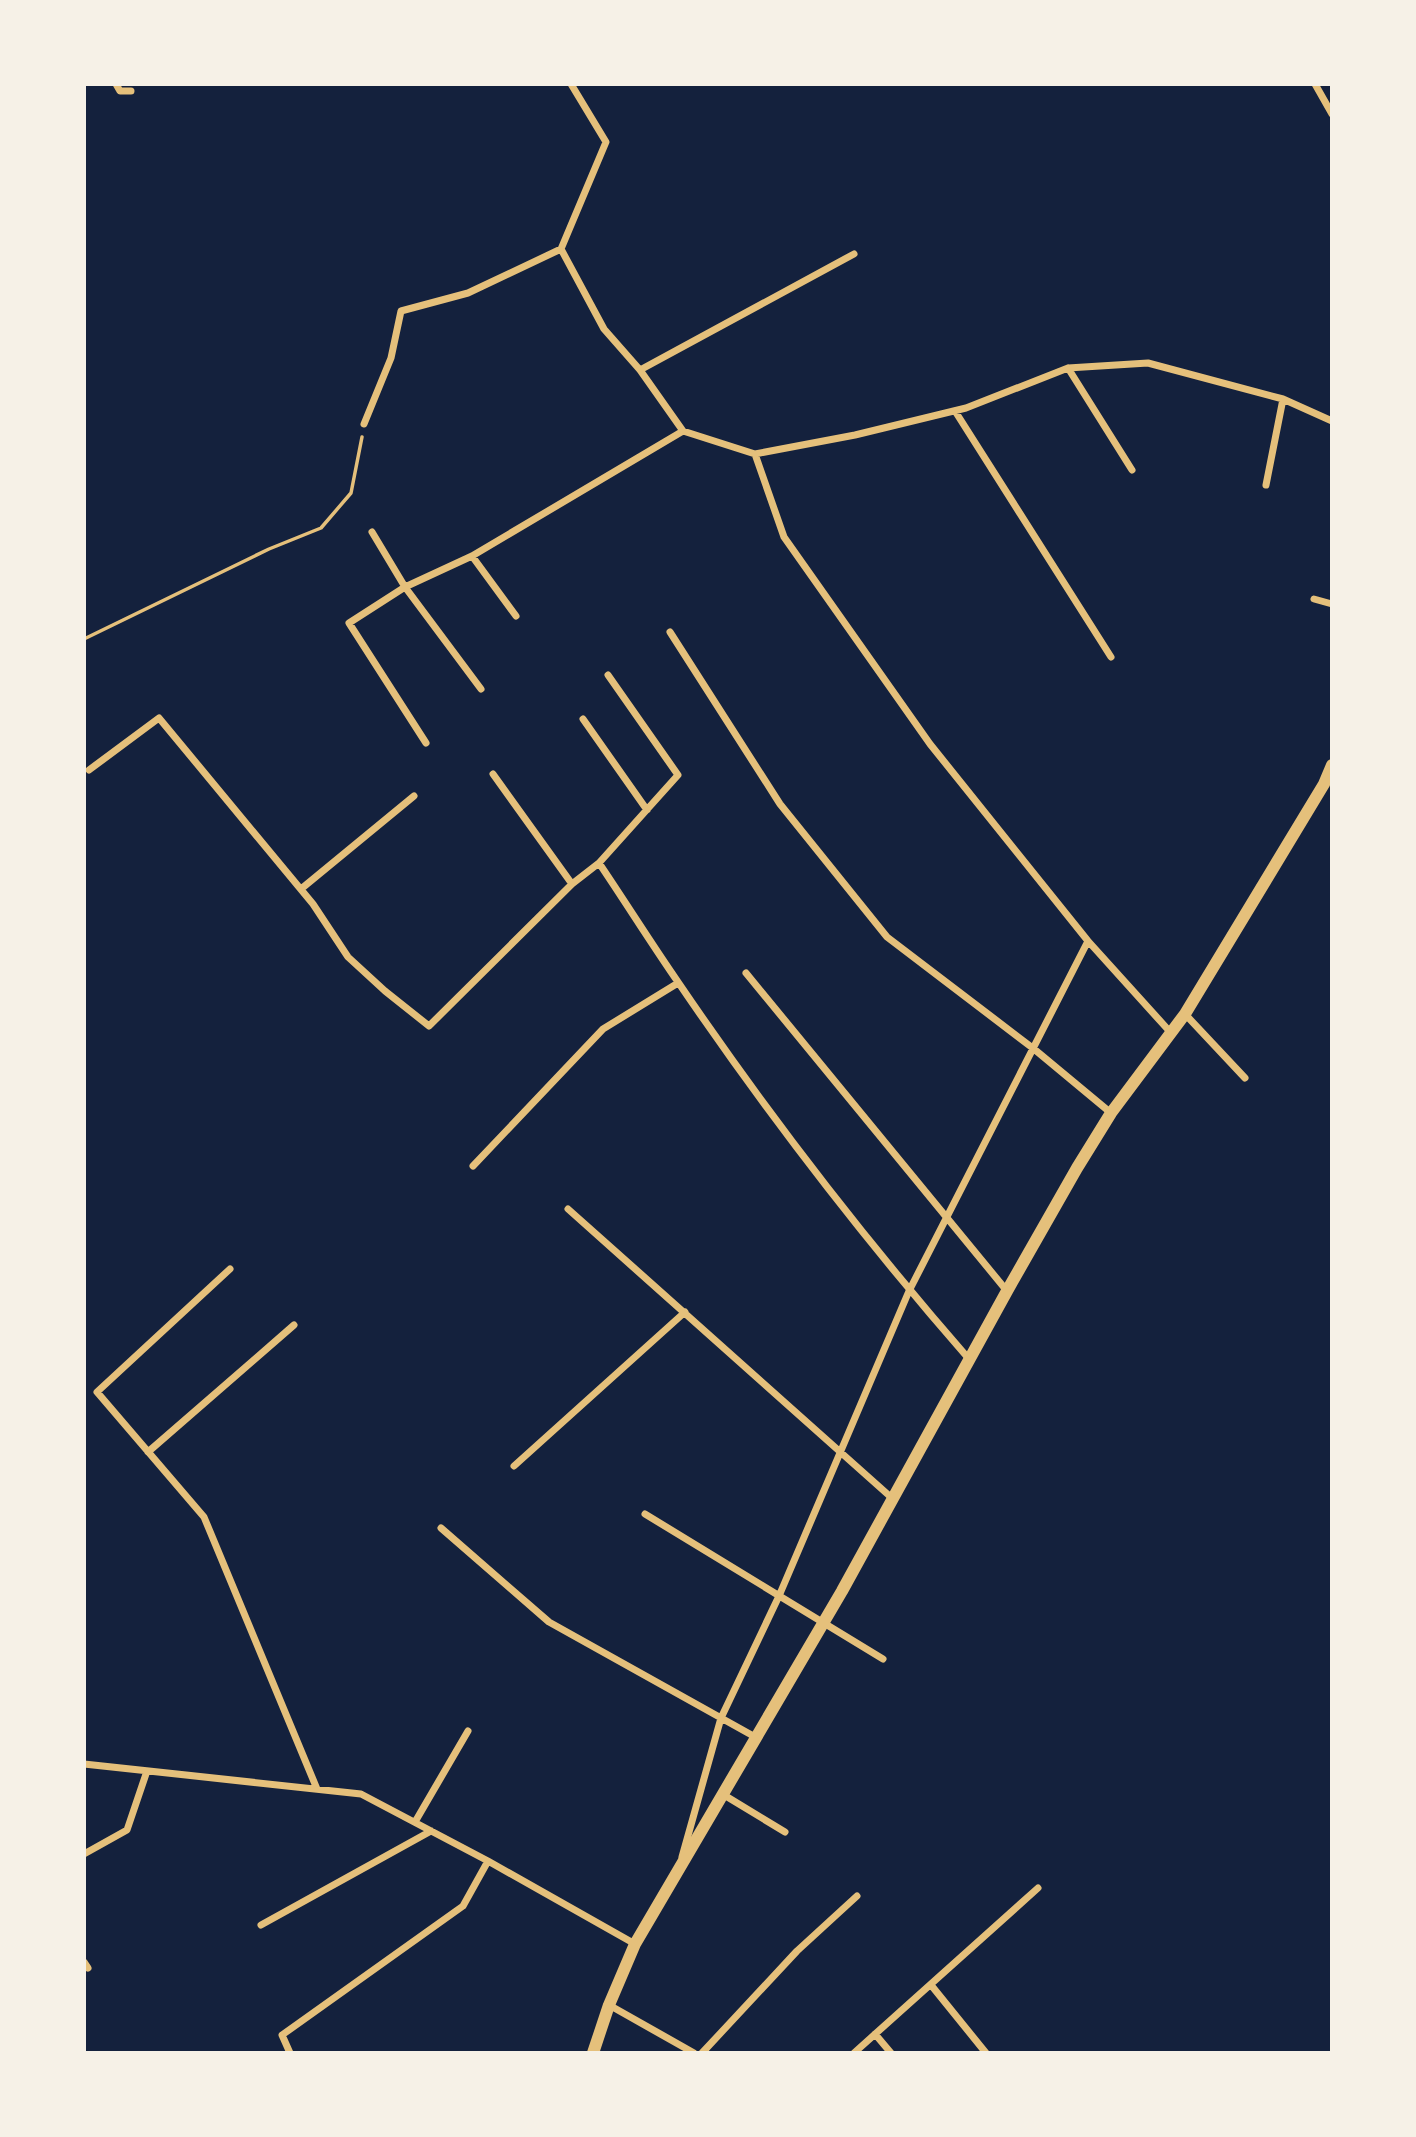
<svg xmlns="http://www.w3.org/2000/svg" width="1416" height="2137" font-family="Bitter,serif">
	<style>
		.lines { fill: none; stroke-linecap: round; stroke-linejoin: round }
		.path { stroke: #e5c07b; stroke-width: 3.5 }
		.minor { stroke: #e5c07b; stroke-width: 7 }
		.tertiary { stroke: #e5c07b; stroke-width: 12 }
	</style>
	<rect width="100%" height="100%" fill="#14213d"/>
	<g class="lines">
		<path class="path" d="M84 639 269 549 321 528 351 493 362 437"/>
		<path class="minor" d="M116 84 120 91H131
			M571 84 606 142 561 249 604 329 640 370 683 431 755 454 855 435 966 408 1068 368 1148 363 1283 399 1332 421
			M1315 84 1332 114
			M1068 368 1132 470
			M640 370 854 254
			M955 411 1111 657
			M364 424 391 358 401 311 468 293 561 249
			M755 454 784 537 930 744 1088 941 1172 1034
			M1266 485 1283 399
			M372 532 405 587 472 556 683 431
			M472 556 516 616
			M1314 599 1332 604
			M670 632 780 804 887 937 1034 1049 1111 1113
			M583 719 647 810
			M426 743 349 623 405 587 481 689
			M89 770 159 718 313 904 348 957 385 991 429 1026 572 884
			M493 774 572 884 599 863C626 903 651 943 678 982 767 1113 865 1240 969 1359
			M599 863 678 775 608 675
			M301 889 414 796
			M746 973 1007 1291
			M1185 1014 1245 1078
			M473 1166 603 1029 678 983
			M568 1209 893 1499
			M230 1269 97 1392 204 1517 317 1789
			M148 1452 294 1325
			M514 1466 685 1312
			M645 1514 883 1659
			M441 1528 549 1622 757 1738
			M84 1764 361 1794 488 1861 635 1944
			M724 1795 785 1832
			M415 1822 468 1731
			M84 1854 127 1830 147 1771
			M682 1857 721 1718 779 1596 909 1291 1088 941
			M261 1925 431 1831
			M84 1962 88 1968
			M931 1985 986 2053
			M609 2005 694 2053
			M875 2034 891 2053
			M290 2053 282 2035 463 1906 488 1861
			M702 2053 797 1951 857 1896
			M854 2053 1038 1888"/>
		<path class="tertiary" d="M593 2053 609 2005 635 1944 842 1591 1007 1291 1077 1168 1111 1113 1185 1014 1324 784 1332 765"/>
	</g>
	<rect width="1416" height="2137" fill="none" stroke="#f6f1e7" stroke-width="172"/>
</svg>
